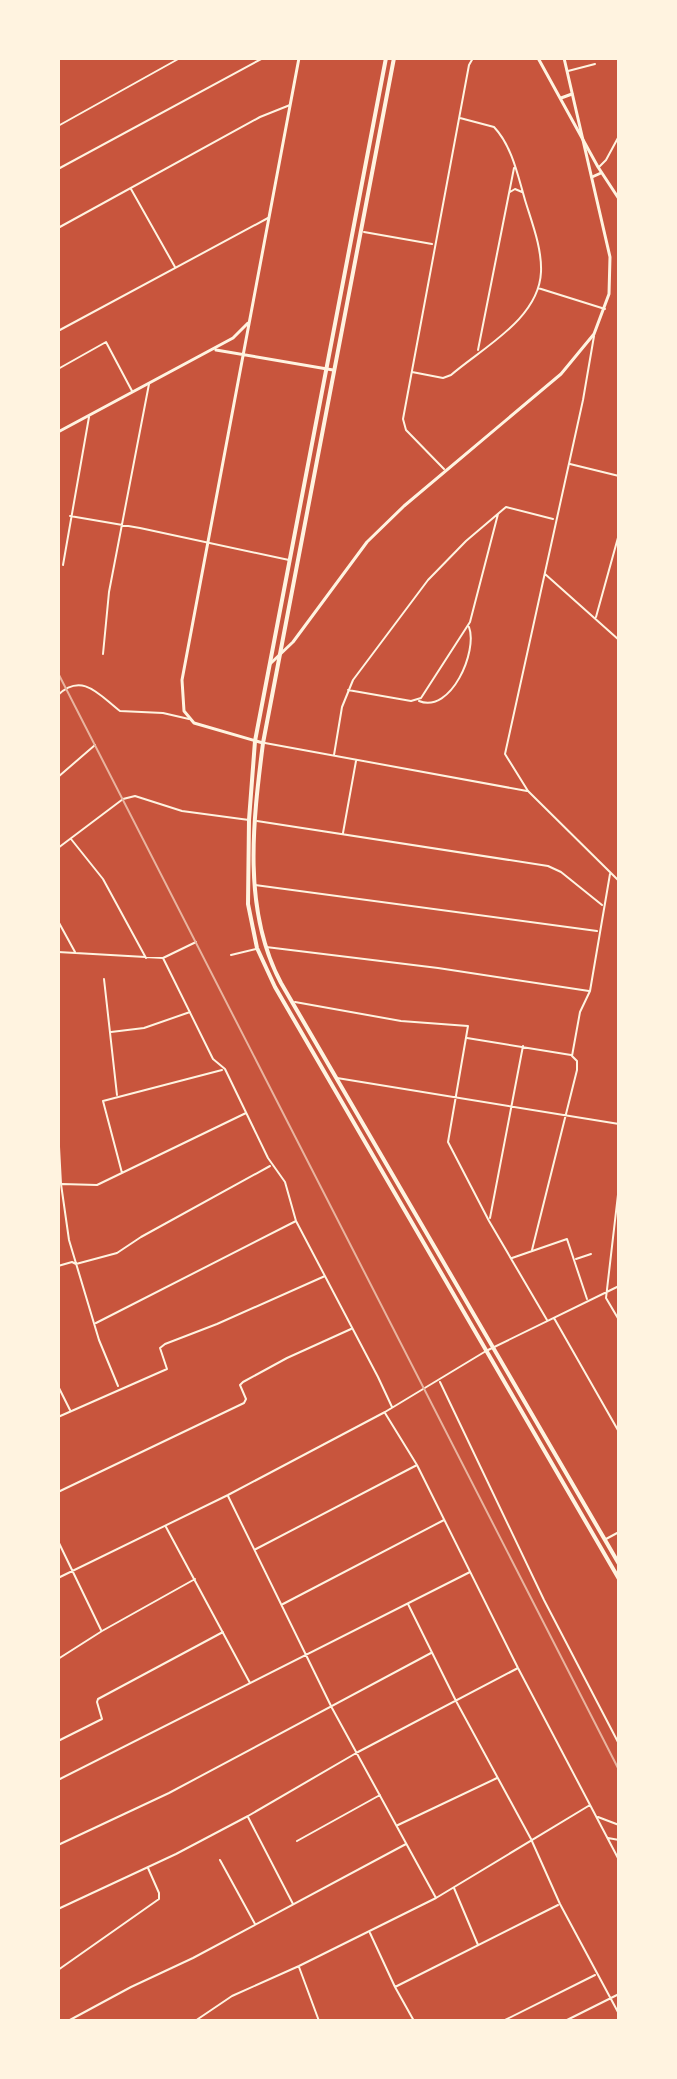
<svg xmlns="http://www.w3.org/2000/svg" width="677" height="2079" font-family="'Space Grotesk',sans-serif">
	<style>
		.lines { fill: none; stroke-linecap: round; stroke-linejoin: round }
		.minor { stroke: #fff3e0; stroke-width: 2 }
		.tertiary { stroke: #fff3e0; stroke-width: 3 }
		.secondary { stroke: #fff3e0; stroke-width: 3 }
		.trunk { stroke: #fff3e0; stroke-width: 4 }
		.rail { stroke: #e9b49f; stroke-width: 2 }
	</style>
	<rect width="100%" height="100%" fill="#c8553d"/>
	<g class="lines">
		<path class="minor" d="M568 71 595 64
			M58 126 180 58
			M599 167 606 160 619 136
			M58 169 263 58
			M131 189 175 267
			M510 192 515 189 522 192
			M58 228 260 117 290 105
			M364 232 432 244
			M538 288 605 309
			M58 331 268 218
			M594 336 583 400 505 754 528 791 619 881
			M478 350 514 168
			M58 369 106 342 132 391
			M412 372 443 378 451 375C482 348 539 319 541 272 542 248 532 223 525 200 518 176 512 146 494 127L460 118
			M570 464 619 476
			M444 469 406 430 403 419 469 65 473 58
			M70 516 140 528 289 560
			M63 565 89 417
			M545 574 619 640
			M596 617 619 534
			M103 654 109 592 149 384
			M348 690 411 701 421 698 470 622 498 514
			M58 695C83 671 101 697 120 711L163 713 189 719
			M419 701C451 714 478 651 469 627
			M265 743 527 791
			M334 755 342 707 353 680 428 580 466 541 506 507 553 519
			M58 777 95 745
			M257 821 548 866 561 872 602 905
			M343 833 356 761
			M71 839 103 879 146 958
			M58 848 123 799 135 796 182 811 249 820
			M255 885 597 931
			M58 921 75 952
			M266 947 438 968 589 991
			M58 952 163 958 196 942
			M231 955 256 949
			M163 958 213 1059 225 1069 268 1158 285 1182 296 1221 378 1377 392 1407
			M104 979 117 1095
			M295 1002 401 1021 468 1026 448 1142 489 1221 547 1320
			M111 1032 144 1028 190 1012
			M467 1038 571 1055
			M337 1078 619 1124
			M58 1128 61 1184 69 1240 99 1340 118 1386
			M122 1173 103 1101 222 1070
			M62 1184 97 1185 246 1113
			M619 1186 606 1298 619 1320
			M490 1218 523 1046
			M532 1250 577 1070V1061L572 1056 580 1012 590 991 610 874
			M512 1258 567 1239 587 1299
			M576 1259 591 1254
			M58 1266 72 1262 76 1264 117 1253 141 1237 270 1166
			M554 1318 619 1432
			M96 1323 296 1221
			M440 1382 544 1600 619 1744
			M58 1386 70 1410
			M385 1413 417 1465 518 1668 619 1860
			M58 1417 167 1369 160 1348 165 1344 217 1324 325 1276
			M58 1492 244 1403 246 1399 240 1385 243 1382 287 1358 351 1329
			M228 1496 332 1708 436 1898
			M166 1527 250 1683
			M606 1539 619 1532
			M58 1541 101 1630
			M256 1549 417 1465
			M58 1578 228 1495 385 1412 486 1351 619 1286
			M283 1604 444 1520
			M408 1604 456 1701 531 1839 560 1904 619 2014
			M58 1659 102 1631 195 1579
			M58 1741 102 1719 97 1702 98 1699 223 1632
			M58 1780 470 1572
			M248 1817 293 1904
			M598 1817 619 1825
			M398 1825 497 1778
			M608 1838 619 1840
			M297 1841 380 1795
			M58 1845 169 1793 431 1653
			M220 1860 255 1924
			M454 1888 478 1945
			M58 1909 176 1854 248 1816 358 1752 518 1668
			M370 1933 395 1987 414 2021
			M299 1967 319 2021
			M58 1970 159 1899V1893L148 1868
			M395 1987 558 1905
			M68 2021 131 1987 193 1958 406 1844
			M195 2021 232 1996 299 1966 436 1898 590 1805
			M503 2021 595 1975
			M565 2021 619 1994"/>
		<path class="tertiary" d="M216 350 333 370
			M58 432 233 338 248 323
			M271 663 293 642 367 542 404 506 561 374 594 334 609 294 610 257 564 58
			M263 743 194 723 184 711 182 680 299 58"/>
		<path class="secondary" d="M538 58 598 167 619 199
			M561 98 572 94
			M592 177 601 173"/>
		<path class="trunk" d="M386 58 255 741 249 820 248 904 257 948 275 987 619 1579
			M394 58 263 743C253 822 242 910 281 983L619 1564"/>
		<path class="rail" d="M58 673 619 1770"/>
	</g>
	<rect width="677" height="2079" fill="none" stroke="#fff3e0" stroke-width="120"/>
</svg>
